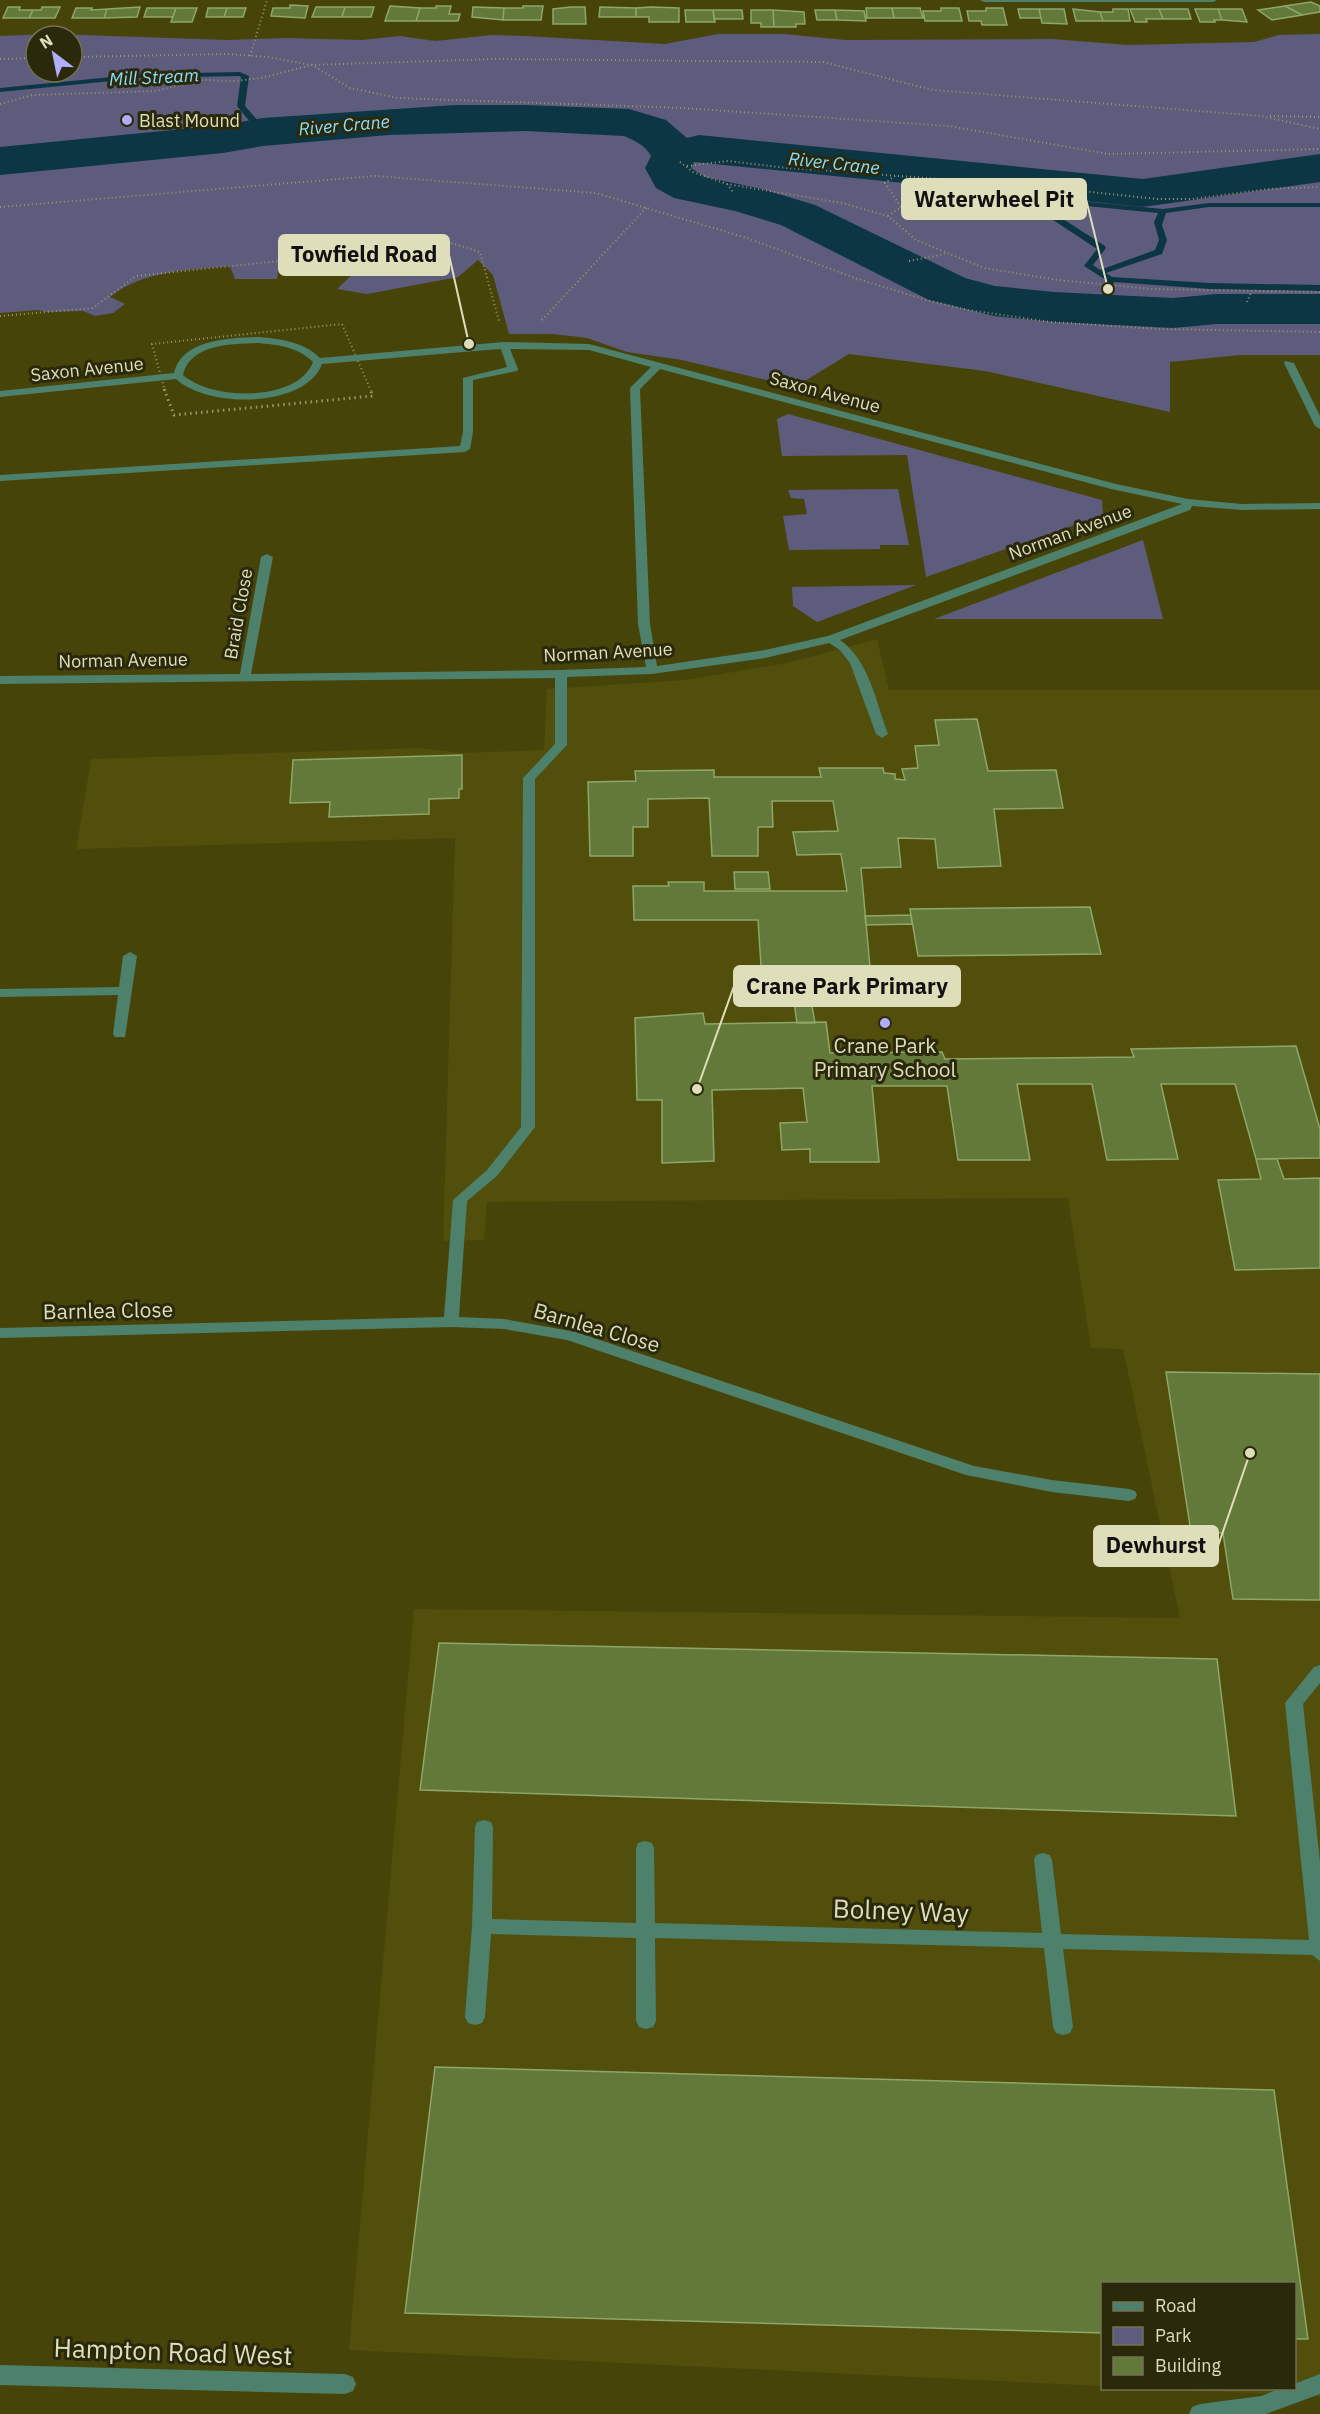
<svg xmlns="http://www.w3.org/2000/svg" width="1320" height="2414" font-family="'IBM Plex Sans',sans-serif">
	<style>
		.built { fill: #524e0c }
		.green { fill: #5e5c7d; fill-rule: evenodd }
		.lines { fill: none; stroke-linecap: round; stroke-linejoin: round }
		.stream { fill: #0d3645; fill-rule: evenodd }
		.river { fill: #0d3645; fill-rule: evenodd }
		.building { fill: #62793a; stroke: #8ea767; stroke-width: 1.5 }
		.path-far1 { stroke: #99986a; stroke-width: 2; stroke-dasharray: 1 3; stroke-linecap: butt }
		.path { stroke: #99986a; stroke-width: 3; stroke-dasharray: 1.5 4; stroke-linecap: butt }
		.minor { fill: #4d816c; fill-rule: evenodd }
		.poi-dot { fill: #b1adfa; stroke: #2b290b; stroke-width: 2 }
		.labels { text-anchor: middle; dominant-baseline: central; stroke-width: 6; stroke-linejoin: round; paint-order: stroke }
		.far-water-label { font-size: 18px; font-style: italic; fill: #8bddfe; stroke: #2b290b }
		.far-poi-label { font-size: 18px; fill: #dfdebb; stroke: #2b290b; text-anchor: start }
		.far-street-label { font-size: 18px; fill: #dfdebb; stroke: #2b290b }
		.poi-label { font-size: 21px; fill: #dfdebb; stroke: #2b290b }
		.street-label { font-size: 21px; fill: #dfdebb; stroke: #2b290b }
		.near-street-label { font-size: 26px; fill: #dfdebb; stroke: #2b290b }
		.leader { fill: none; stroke: #dfdebb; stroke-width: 2 }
		.callout-dot { fill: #dfdebb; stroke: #2b290b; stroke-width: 2 }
		.callout { fill: #dfdebb; stroke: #dfdebb; stroke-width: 2 }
		.callout-label { font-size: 22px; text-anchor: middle; font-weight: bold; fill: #111 }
	</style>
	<rect width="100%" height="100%" fill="#47440a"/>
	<path class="built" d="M877 639 889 690H1320V2396L1158 2389 1294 2388V2284H1102V2386L349 2350 414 1609 1180 1618 1123 1349 1091 1348 1068 1198 487 1202 484 1240 443 1241 455 838 76 849 91 759 420 748 461 753 544 750 547 689 686 680 787 663Z"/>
	<path class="green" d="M52 34 228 40 286 38 362 40 400 36 435 41 492 35 525 36 665 44 718 34H784L845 40 1052 39 1128 45 1254 42 1279 35 1320 34V355H1240L1170 362V412L985 371 849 354 795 387 682 360 627 352 587 338 553 334H509L493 275 478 260 458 277 367 294 337 289 352 275 343 264 278 270 277 279H235L230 266C188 270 144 270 110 297L125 304 113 313 95 316 83 311 45 312 39 310 0 313V36ZM36 36H72V72H36Z
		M788 414 1102 500 1103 515 926 577 907 455 782 456 777 419Z
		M898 489 909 545H880V549L789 550 783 516 807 514 804 499 791 498 788 490Z
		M1143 540 1163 619H934Z
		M916 585 817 622 793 606 792 587Z"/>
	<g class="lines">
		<path class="stream" d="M240 72 249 76 245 106 266 130V134H260L237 106 241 77 239 76 142 78 0 92V88L142 74Z
			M1009 184H1015L1016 186 1012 190 1025 196 1163 209 1209 203H1320V207H1209L1166 213 1162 225 1167 240 1162 254 1106 273 1112 277 1210 283 1320 285V291L1210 289 1114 282 1110 295 1127 311 1120 313 1102 296 1106 280 1084 266 1097 249 1029 204 1003 192V188ZM1035 201 1158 213 1154 222 1159 240 1155 250 1100 270 1093 265 1106 248 1105 246Z"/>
		<path class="river" d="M455 105H526L629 109 666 120 687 138 699 135 1143 179 1320 154V182L1143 207 694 162 691 168 705 177 762 189 815 205 965 278 995 286 1054 292 1173 298 1217 294H1320V324H1217L1173 328 1054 322 994 316 929 300 781 225 735 211 674 198 656 188 645 168 651 156C646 146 634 140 624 136L526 131 389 135 263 146 223 153 0 175V147L223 125 263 118Z"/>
	</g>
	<path class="building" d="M1311 2 1320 6V12L1302 15 1285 6Z
		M290 5 308 6 305 18 271 16 273 8H290Z
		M390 6 420 8 416 21H385Z
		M436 6H451L449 14H460L458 21H416L420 8H436Z
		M523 6H543L541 20H503L504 8H523Z
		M1285 6 1302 15 1272 20 1258 10Z
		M8 7H20L19 10H33L29 18H3Z
		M42 7H60L55 18H29L33 10H41Z
		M140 7 137 17 104 18 107 9Z
		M316 7H345L342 17H312Z
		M345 7H374L371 17H342Z
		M473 7 504 8 503 20 472 17Z
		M571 7H585L586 24H553V9Z
		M600 7 636 8V17H599Z
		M651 7 679 8V22H649V17H636V8Z
		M76 8H92L91 10 107 9 104 18H72Z
		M147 8H176L173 17H144Z
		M176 8H197L192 22H171Z
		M208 8H227L224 17H206Z
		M227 8H246L243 17H224Z
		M866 8H892L894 18H867Z
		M892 8H920L923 18H894Z
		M941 8H959L962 21H925L923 11H941Z
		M986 8H1003L1007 25H982L981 21H969L967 11H986Z
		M1018 9H1039L1041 18H1020Z
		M1039 9H1064L1067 24 1042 23Z
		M1073 9 1100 12 1103 21H1076Z
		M1113 9H1128L1130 21H1103L1100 12H1113Z
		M1130 9H1159L1163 19H1146L1147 22H1135Z
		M1159 9H1188L1191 19H1163Z
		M1195 9H1218L1222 20H1214L1215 22H1200Z
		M1218 9H1242L1247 22 1222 20Z
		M685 10H713L715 22H686Z
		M713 10H742L743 19H714Z
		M751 10H773L774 27H761V23H751Z
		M773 10 804 12 805 24H796V27H774Z
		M815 10H835L837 20H817Z
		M835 10 864 11 866 21 837 20Z
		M977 719 988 771 1056 770 1063 808 994 809 1001 866 938 868 935 839 898 838 901 867 861 868 870 967H808L810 994H759L758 983 743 982 738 974 747 967 761 966 758 920H634L633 886H669L668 882H704V891H847L841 854 797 855 793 832 838 831 833 801H772L773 827H758V856H712L709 798 648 799V827H633V856H590L588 782 636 781 635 771 714 770V777H821L819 768H883L884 773 895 774V779L905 780 902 769 918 768 915 746 939 745 935 720Z
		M462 755V789H459V798L429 799V814L329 817 330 802 290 803 293 760Z
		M734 872H768L770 889H735Z
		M1090 907 1101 954 918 956 910 909Z
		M911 915 912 924 866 925 865 916Z
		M810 994 815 1023H797L793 995Z
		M703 1013 705 1024 826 1022 830 1053 942 1052 945 1059 1134 1057 1131 1049 1296 1046 1320 1129V1158L1256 1159 1235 1084H1161L1178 1159 1107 1160 1092 1084H1017L1030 1160H958L947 1086H872L879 1162H810V1149L782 1150 780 1123 807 1122 803 1088 712 1090 714 1161 662 1163V1100H637L635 1018Z
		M1256 1159H1277L1284 1179 1320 1178V1268L1235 1270 1218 1180 1261 1179Z
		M1166 1372 1320 1374V1600L1233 1599 1223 1533 1191 1532Z
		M439 1643 1217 1659 1236 1816 420 1790Z
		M435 2067 1274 2090 1308 2339H1294V2284H1102V2333L405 2313Z"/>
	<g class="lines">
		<path class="path-far1" d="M250 56 267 0
			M72 57 227 54 268 57 312 65 495 59 823 62 933 90 1261 116 1320 129
			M0 59 36 58
			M0 104 32 95 155 91 203 80 235 81 261 78 312 65 350 88 398 98 682 108 949 126 1108 154 1320 149
			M1270 116 1320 117
			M680 162 693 172 727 184 842 203 888 216 916 240 984 268 1058 280 1151 289 1320 292
			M687 166 728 161 787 168 1025 185 1157 199H1192L1268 189 1320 187
			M956 180 976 188 998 184
			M727 184 733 192
			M0 207 375 176 596 193 747 238 855 278 926 300 968 310 1051 322 1158 329 1320 332
			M888 216 901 207 885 183 895 176
			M909 261 945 254
			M1247 302 1251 292
			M0 316 93 308 136 276 451 243 480 252 499 321
			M542 320 647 207
			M165 391 152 344 342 324 371 391"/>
		<path class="path" d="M164 389 174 415 373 396 370 389"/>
		<path class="minor" d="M980 0H1217L1213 2H984Z
			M259 337C281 339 304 342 320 358L504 342 589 344 1116 484 1188 499 1242 504 1320 503V509L1242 510 1192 506 1190 510 840 640C869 660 876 702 888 734L882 738 876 734 850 663 840 650 829 643 765 658 652 674 567 677V745L535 779V1127L497 1176 467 1201 459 1317 504 1319 576 1332 974 1466 1052 1480 1129 1489 1135 1491 1137 1495 1135 1499 1129 1501 1052 1492 966 1475 567 1340 504 1329 451 1327 0 1338V1328L444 1317 453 1200 487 1170 521 1127 523 778 555 744V678L0 684V676L240 674 261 557 267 554 273 557 251 674 561 670 646 667 638 624 630 388 651 367 589 350 510 349 518 369 517 371 473 380V432L470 449 465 452 0 481V475L460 446 463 432V378L507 367 501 349 487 350 322 364C305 409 207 408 176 379L0 397V391L174 373C182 339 230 338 259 337ZM259 343C279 345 298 347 313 362 298 402 212 401 183 375 190 344 232 344 259 343ZM660 369 1111 489 1182 504 828 636 765 650 657 666 650 624 640 389Z
			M1285 361 1294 363 1320 416V429L1315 426 1284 363Z
			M130 952 137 956 125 1037H115L113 1034 118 995 0 997V989L119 987 123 956Z
			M1320 1665V1683L1303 1704 1320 1862V1961L1312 1955 1063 1949 1073 2027 1070 2033 1063 2035 1056 2033 1053 2027 1044 1948 655 1938 656 2021 653 2027 646 2029 639 2027 636 2021V1938L491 1934 485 2017 482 2023 475 2025 468 2023 465 2017 472 1926 475 1827 477 1822 484 1820 491 1822 493 1827 492 1919 636 1923V1848L638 1843 645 1841 652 1843 654 1848 655 1923 1042 1933 1034 1860 1036 1855 1043 1853 1050 1855 1052 1860 1061 1934 1309 1940 1285 1703 1314 1667Z
			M0 2365 345 2374 353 2377 356 2384 353 2391 345 2394 0 2385Z
			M1320 2374V2394L1266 2414H1189L1192 2407 1200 2404 1261 2396 1282 2388H1294V2384Z"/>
	</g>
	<g class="poi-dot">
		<circle cx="127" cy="120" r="6"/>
		<circle cx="885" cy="1023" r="6"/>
	</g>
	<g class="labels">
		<g class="far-water-label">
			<text transform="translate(154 77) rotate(-3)">Mill Stream</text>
			<text transform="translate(344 125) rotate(-5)">River Crane</text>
			<text transform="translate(834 163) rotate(6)">River Crane</text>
		</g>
		<g class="far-poi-label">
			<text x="139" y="120">Blast Mound</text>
		</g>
		<g class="far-street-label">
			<text transform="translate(87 369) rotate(-6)">Saxon Avenue</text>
			<text transform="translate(825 392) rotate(15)">Saxon Avenue</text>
			<text transform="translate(1070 532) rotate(-20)">Norman Avenue</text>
			<text transform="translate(238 614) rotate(-80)">Braid Close</text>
			<text transform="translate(608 652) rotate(-3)">Norman Avenue</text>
			<text transform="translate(123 660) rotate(-1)">Norman Avenue</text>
		</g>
		<g class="poi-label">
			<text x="885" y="1045">Crane Park<tspan x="885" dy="24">Primary School</tspan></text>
		</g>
		<g class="street-label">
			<text transform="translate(108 1310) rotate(-1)">Barnlea Close</text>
			<text transform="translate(597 1327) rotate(16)">Barnlea Close</text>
		</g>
		<g class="near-street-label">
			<text transform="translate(901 1910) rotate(2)">Bolney Way</text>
			<text transform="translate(173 2351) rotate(2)">Hampton Road West</text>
		</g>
	</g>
	<path class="leader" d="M1108 289L1086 199M469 344L449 255M697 1089L734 986M1250 1453L1218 1546"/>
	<g class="callout-dot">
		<circle cx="1108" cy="289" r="6"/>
		<circle cx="469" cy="344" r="6"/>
		<circle cx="697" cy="1089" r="6"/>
		<circle cx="1250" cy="1453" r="6"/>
	</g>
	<g class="callout">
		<rect x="902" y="179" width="184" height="40" rx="6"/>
		<rect x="279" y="235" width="170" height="40" rx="6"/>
		<rect x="734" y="966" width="226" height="40" rx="6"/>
		<rect x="1094" y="1526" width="124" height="40" rx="6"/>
	</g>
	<g class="callout-label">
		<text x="994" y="207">Waterwheel Pit</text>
		<text x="364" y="262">Towfield Road</text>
		<text x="847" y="994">Crane Park Primary</text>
		<text x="1156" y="1553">Dewhurst</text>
	</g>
	<rect x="1101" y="2282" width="195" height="108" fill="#2b290b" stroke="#737151" stroke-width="1.5"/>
	<rect x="1113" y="2302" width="30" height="9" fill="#4d816c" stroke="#737151" stroke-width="1.5"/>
	<text x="1155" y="2312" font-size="18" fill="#dfdebb">Road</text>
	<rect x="1113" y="2327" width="30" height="18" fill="#5e5c7d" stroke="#737151" stroke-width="1.5"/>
	<text x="1155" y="2342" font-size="18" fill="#dfdebb">Park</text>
	<rect x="1113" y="2357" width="30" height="18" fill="#62793a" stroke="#737151" stroke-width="1.5"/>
	<text x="1155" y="2372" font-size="18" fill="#dfdebb">Building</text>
	<g transform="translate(54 54) rotate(328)"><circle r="28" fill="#2b290b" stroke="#737151" stroke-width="1.5"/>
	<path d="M0-4.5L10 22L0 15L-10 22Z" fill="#b1adfa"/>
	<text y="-9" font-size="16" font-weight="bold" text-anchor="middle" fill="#dfdebb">N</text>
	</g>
</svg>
